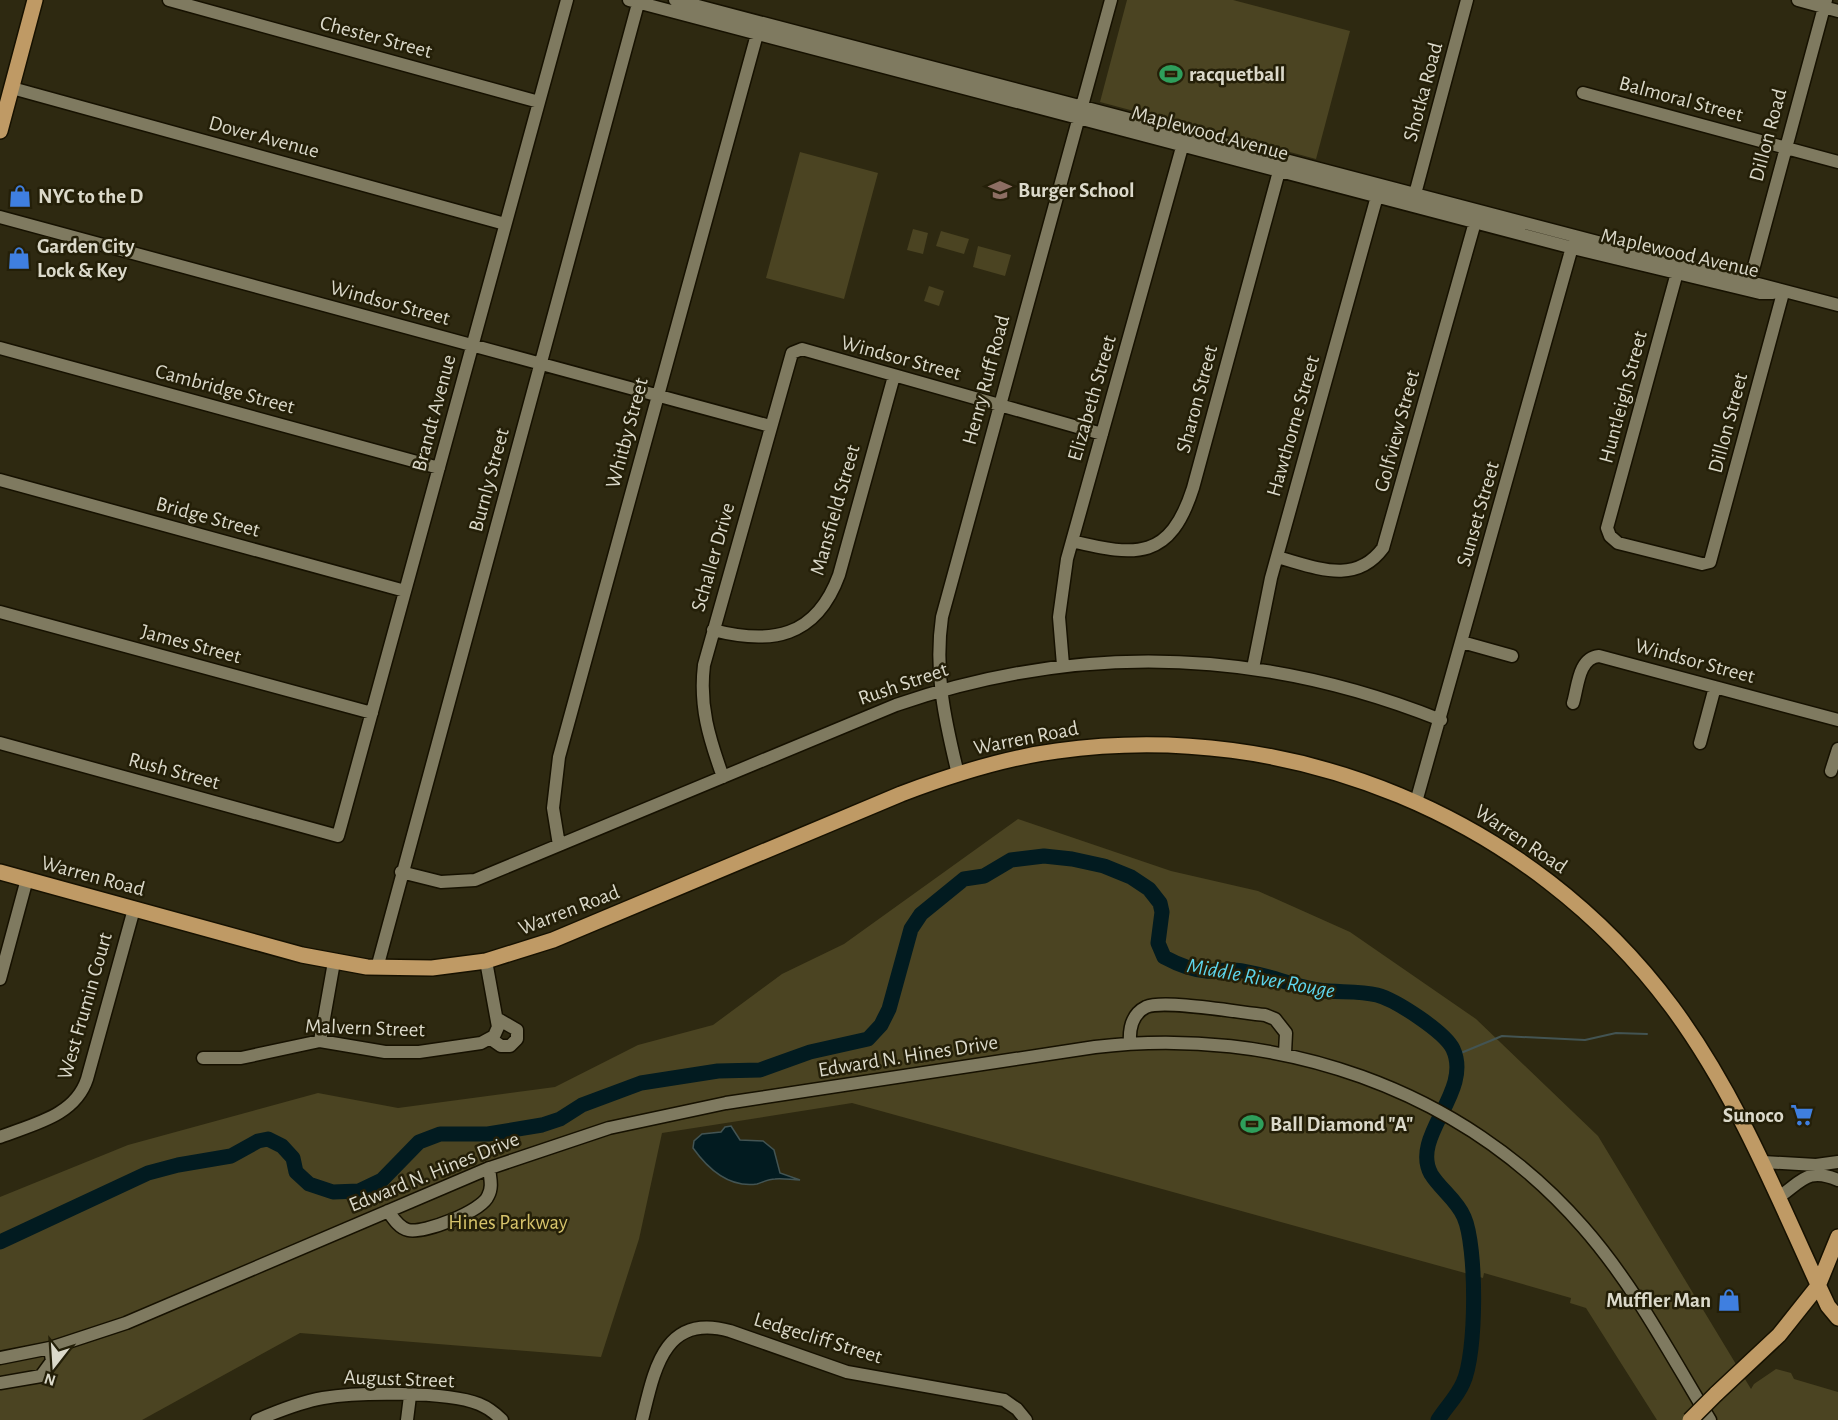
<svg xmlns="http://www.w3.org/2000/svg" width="1838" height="1420" font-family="'Alegreya Sans',sans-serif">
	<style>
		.green { fill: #4b4422 }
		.water { fill: #021b20; stroke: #435453; stroke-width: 1.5 }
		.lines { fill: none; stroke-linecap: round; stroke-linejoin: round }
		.stream { stroke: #435453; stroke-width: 2 }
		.river { stroke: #021b20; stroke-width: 15 }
		.minor-casing { stroke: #161100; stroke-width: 15 }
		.major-casing { stroke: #161100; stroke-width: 18 }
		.minor { stroke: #7f7a60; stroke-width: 12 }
		.major { stroke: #bf9a65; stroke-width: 15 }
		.major-bridge-casing { stroke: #161100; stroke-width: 18; stroke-linecap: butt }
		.major-bridge { stroke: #bf9a65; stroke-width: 15 }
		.labels { text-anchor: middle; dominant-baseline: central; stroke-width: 5; stroke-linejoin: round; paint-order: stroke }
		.street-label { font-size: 21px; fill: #dbd9ca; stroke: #241f08 }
		.poi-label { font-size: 21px; font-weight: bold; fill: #dbd9ca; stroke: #241f08; text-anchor: start }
		.park-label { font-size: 21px; fill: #d6c36b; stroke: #241f08 }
		.water-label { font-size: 22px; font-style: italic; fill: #5dd5ed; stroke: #241f08 }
	</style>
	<rect width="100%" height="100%" fill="#2e2911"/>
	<path class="green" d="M1127 0H1233L1350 31 1316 159 1100 102Z
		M800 152 878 173 844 299 766 278Z
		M913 229 928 233 923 254 907 250Z
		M941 231 969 239 964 254 936 246Z
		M978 246 1011 255 1005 276 973 267Z
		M929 286 944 291 939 306 924 301Z
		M1018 819 1171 871 1258 891 1350 932 1476 1019 1598 1136 1751 1389 1754 1384 1776 1369 1791 1373 1794 1379 1838 1392V1420H1657L1586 1308 1570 1303 1571 1298 1484 1273 1483 1278 852 1103 662 1133 639 1239 601 1357 300 1333 142 1420H0V1197L128 1145 318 1093 398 1108 555 1087 638 1045 713 1025 782 974 844 944Z"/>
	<path class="water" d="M731 1126 740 1140 763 1141 774 1150 780 1173 800 1180C792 1180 783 1178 775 1179 769 1179 763 1182 757 1184 729 1188 708 1169 693 1148L694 1141 702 1134 721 1132 725 1127Z"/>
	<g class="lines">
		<path class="stream" d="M1456 1055 1502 1036 1585 1040 1616 1033 1647 1034"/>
		<path class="river" d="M0 1242 148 1173 178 1165 231 1156 258 1141 268 1139 282 1146 293 1158 296 1172 309 1184 333 1192 359 1191 382 1180 419 1142 440 1134H488L542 1125 560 1119 582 1105 641 1083 718 1071 760 1070 810 1052 868 1039 881 1025 889 1009 911 929 921 914 964 879 984 876 1011 860 1044 856 1072 859 1104 866 1131 877 1149 889 1160 903 1162 912 1158 943 1164 957C1177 964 1191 970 1206 971 1215 972 1225 969 1234 970 1262 972 1289 985 1318 990 1337 993 1358 990 1377 995 1396 1000 1445 1032 1453 1049 1473 1092 1410 1136 1431 1174 1440 1189 1457 1200 1464 1217 1477 1246 1477 1354 1463 1383 1457 1397 1446 1407 1438 1420"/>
		<g class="minor-casing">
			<path id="minor" d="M169 0 539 102
				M629 0 1573 248 1760 293H1773
				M675 0 1838 305
				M1798 0 1838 11
				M12 88 505 224
				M1583 93 1838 162
				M1415 194 1467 0
				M0 217 770 426
				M1678 269 1607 528 1610 536 1618 543 1702 564 1710 562 1783 293
				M1750 281 1826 0
				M0 348 439 468
				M0 480 405 591
				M1072 541C1137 557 1170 560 1193 488L1281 164
				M1277 557C1315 567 1355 586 1383 548L1477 215
				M0 612 372 713
				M713 630C771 645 816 638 839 575L894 376
				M1462 642 1512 656
				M1063 665 1059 617 1067 559 1184 140
				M1253 668 1271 578 1379 189
				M1573 703C1578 687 1578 658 1599 656L1838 720
				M0 743 338 836 567 0
				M1700 743 1715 687
				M1831 771 1838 749
				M958 774C945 721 934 672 942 617L1111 0
				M723 777C709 738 699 706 704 665L792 353 802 349 1102 434
				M1416 802 1574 240
				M559 845 553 808 559 757 759 27
				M401 872 441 882 475 880 896 705C1079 642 1261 648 1441 720
				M377 968 639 0
				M0 979 27 879
				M491 1039 501 1046H510L517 1039V1030L498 1019
				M320 1041 334 962
				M1130 1043C1129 1028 1132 1014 1146 1007 1164 999 1242 1013 1265 1015L1275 1019 1286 1033 1285 1053
				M203 1058H241L320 1041 385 1052H419L481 1043 494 1036 498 1027 486 961
				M0 1137C33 1124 75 1116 87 1079L134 909
				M1763 1162 1816 1165 1838 1162
				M1779 1197C1802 1181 1808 1167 1838 1180
				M388 1211C393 1218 399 1228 408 1230 424 1234 482 1211 488 1196 493 1187 490 1178 489 1168
				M0 1358 50 1348 126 1323 487 1169 609 1128 726 1103 1095 1047C1276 1025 1462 1088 1583 1227 1634 1285 1670 1354 1710 1420
				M0 1383 41 1376 52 1361 50 1348
				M257 1420C278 1411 300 1402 323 1398 358 1392 446 1391 479 1404 489 1408 495 1413 502 1420
				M407 1420 410 1396
				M642 1420C654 1372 663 1312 730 1331L847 1372 1004 1400 1017 1409 1026 1420"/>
		</g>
		<g class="major-casing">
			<path id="major" d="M0 131 35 0
				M0 872 302 955 367 967 432 968 486 961 553 940 901 794C951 775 1003 758 1057 751 1291 718 1531 817 1672 1007 1740 1099 1780 1204 1828 1306L1838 1318
				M1716 1394 1779 1335 1818 1286 1838 1237"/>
		</g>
		<use href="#minor" class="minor"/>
		<use href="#major" class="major"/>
		<g class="major-bridge-casing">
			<path id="major-bridge" d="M1690 1420 1716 1394"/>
		</g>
		<use href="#major-bridge" class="major-bridge"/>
	</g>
	<defs>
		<g id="stadium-bare" transform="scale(1.8)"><path d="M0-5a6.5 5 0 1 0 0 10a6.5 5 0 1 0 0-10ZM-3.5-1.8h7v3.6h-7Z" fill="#2e9e5b" stroke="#241f08" stroke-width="2.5" paint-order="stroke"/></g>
		<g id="school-bare" transform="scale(1.8)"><path d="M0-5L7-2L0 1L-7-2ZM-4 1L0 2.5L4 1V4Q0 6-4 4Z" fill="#8d6e63" stroke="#241f08" stroke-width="2.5" paint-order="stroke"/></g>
		<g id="shop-bare" transform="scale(1.8)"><path d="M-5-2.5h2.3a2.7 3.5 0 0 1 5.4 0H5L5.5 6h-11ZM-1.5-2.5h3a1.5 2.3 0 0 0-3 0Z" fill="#3f7fe0" stroke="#241f08" stroke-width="2.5" paint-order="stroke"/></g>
		<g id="supermarket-bare" transform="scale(1.8)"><path d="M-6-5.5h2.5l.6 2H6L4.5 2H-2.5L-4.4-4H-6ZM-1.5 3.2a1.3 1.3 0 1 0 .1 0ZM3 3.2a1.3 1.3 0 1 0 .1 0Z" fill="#3f7fe0" stroke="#241f08" stroke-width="2.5" paint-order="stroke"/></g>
	</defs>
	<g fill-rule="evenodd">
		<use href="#stadium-bare" x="1171" y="74"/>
		<use href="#school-bare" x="1000" y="190"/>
		<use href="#shop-bare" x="20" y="196"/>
		<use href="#shop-bare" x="19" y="258"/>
		<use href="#supermarket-bare" x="1802" y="1115"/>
		<use href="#stadium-bare" x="1252" y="1124"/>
		<use href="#shop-bare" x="1729" y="1300"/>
	</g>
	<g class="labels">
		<g class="street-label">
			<text transform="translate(376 37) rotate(15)">Chester Street</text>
			<text transform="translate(1423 92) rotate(-75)">Shotka Road</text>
			<text transform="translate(1681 99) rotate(15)">Balmoral Street</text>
			<text transform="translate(1210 133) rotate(15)">Maplewood Avenue</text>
			<text transform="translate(1768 135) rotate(-75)">Dillon Road</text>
			<text transform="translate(264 137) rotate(15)">Dover Avenue</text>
			<text transform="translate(1680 253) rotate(13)">Maplewood Avenue</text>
			<text transform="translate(390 303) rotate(15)">Windsor Street</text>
			<text transform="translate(901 358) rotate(15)">Windsor Street</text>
			<text transform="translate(986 380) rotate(-75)">Henry Ruff Road</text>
			<text transform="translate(225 389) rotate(15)">Cambridge Street</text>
			<text transform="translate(1623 397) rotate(-75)">Huntleigh Street</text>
			<text transform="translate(1092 398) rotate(-74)">Elizabeth Street</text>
			<text transform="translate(1197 399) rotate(-75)">Sharon Street</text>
			<text transform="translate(434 413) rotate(-75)">Brandt Avenue</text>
			<text transform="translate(1728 423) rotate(-75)">Dillon Street</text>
			<text transform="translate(1293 426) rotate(-74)">Hawthorne Street</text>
			<text transform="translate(1397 431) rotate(-75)">Golfview Street</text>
			<text transform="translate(627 433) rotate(-75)">Whitby Street</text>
			<text transform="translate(489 480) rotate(-75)">Burnly Street</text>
			<text transform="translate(835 510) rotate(-74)">Mansfield Street</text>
			<text transform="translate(1478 514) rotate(-74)">Sunset Street</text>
			<text transform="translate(208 517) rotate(15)">Bridge Street</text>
			<text transform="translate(713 557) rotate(-74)">Schaller Drive</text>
			<text transform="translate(191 644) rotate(15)">James Street</text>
			<text transform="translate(1695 661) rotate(15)">Windsor Street</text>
			<text transform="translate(903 684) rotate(-19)">Rush Street</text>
			<text transform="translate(1026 738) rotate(-11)">Warren Road</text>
			<text transform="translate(174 771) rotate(15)">Rush Street</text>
			<text transform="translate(1521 839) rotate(34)">Warren Road</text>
			<text transform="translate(93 876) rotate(15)">Warren Road</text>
			<text transform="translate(569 910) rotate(-21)">Warren Road</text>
			<text transform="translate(85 1006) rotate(-74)">West Frumin Court</text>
			<text transform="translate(365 1028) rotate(2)">Malvern Street</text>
			<text transform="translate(908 1056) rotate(-9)">Edward N. Hines Drive</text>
			<text transform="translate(434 1172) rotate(-22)">Edward N. Hines Drive</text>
			<text transform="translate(818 1338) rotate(17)">Ledgecliff Street</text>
			<text transform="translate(399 1379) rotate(2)">August Street</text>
		</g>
		<g class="poi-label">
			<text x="1189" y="74">racquetball</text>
			<text x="1018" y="190">Burger School</text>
			<text x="38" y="196">NYC to the D</text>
			<text x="37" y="246">Garden City<tspan x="37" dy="24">Lock &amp; Key</tspan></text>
			<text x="1784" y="1115" text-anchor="end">Sunoco</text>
			<text x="1270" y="1124">Ball Diamond "A"</text>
			<text x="1711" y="1300" text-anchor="end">Muffler Man</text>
		</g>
		<g class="park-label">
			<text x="508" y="1222">Hines Parkway</text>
		</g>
		<g class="water-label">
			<text transform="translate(1261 978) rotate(10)">Middle River Rouge</text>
		</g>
	</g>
	<g transform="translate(54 1366) rotate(197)" stroke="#241f08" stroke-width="4.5" paint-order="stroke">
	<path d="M0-4.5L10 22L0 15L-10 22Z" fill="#dbd9ca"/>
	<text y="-9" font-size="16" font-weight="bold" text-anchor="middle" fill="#dbd9ca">N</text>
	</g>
</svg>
